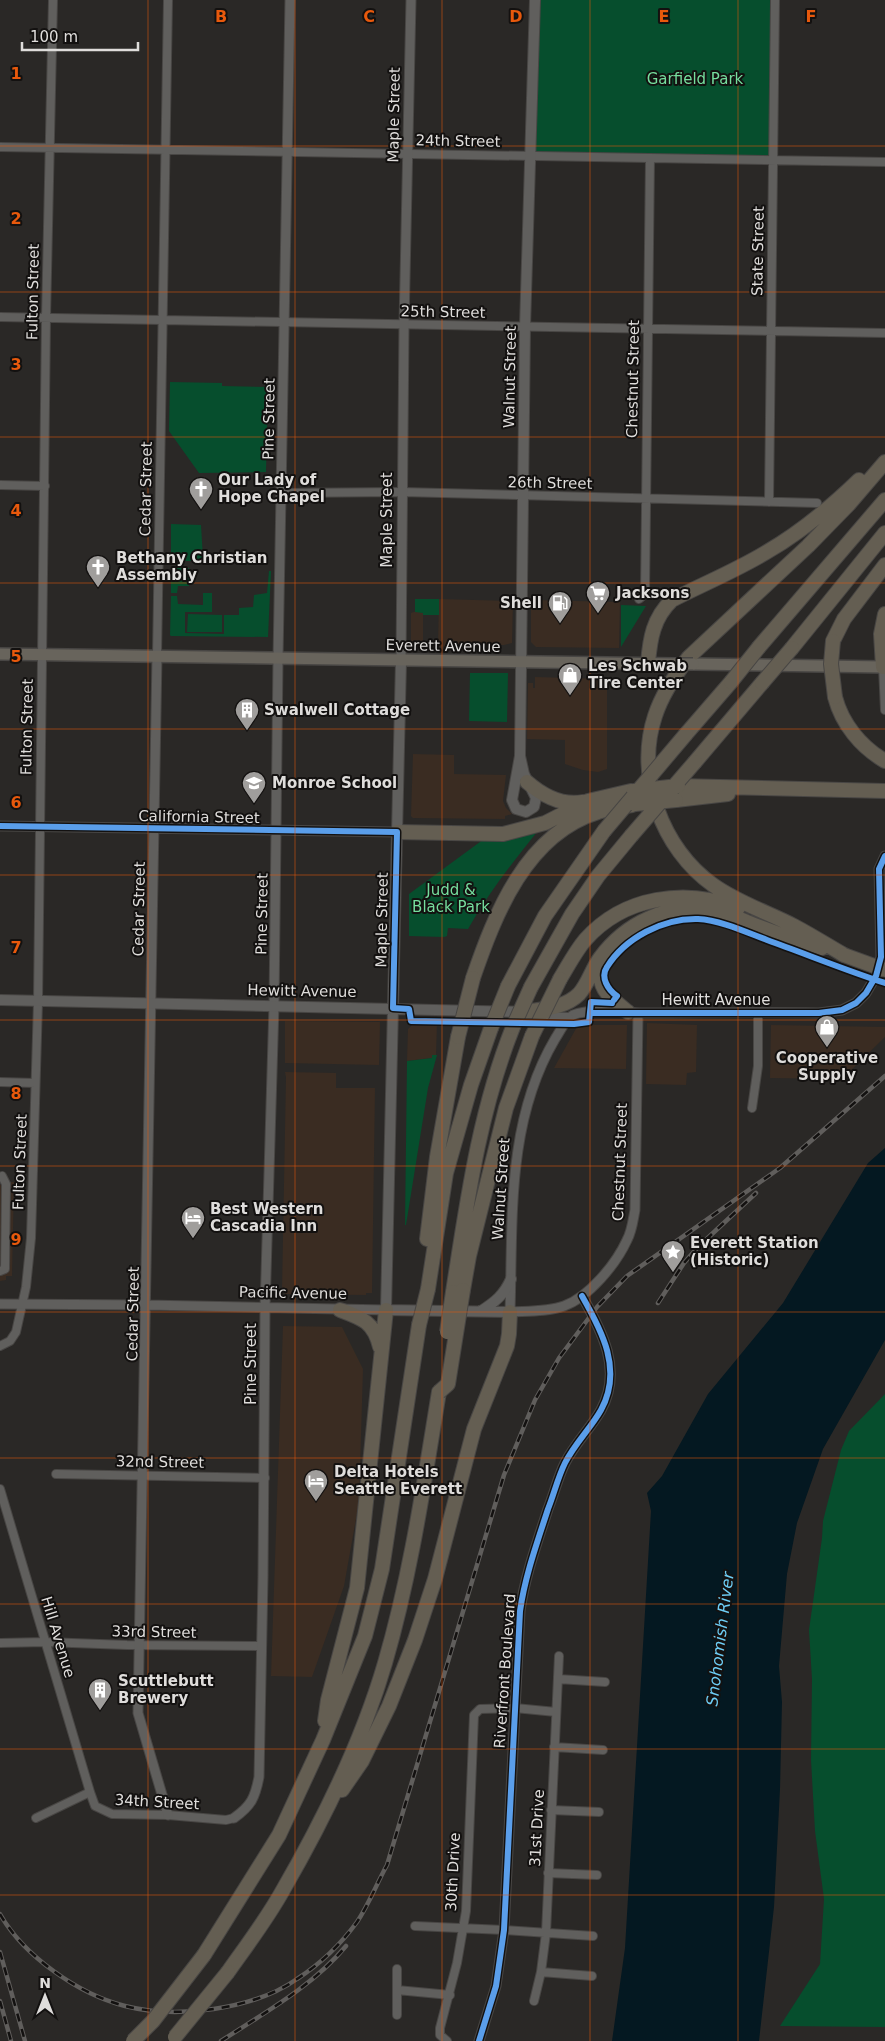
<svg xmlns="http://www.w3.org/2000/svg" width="885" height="2041" font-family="'DejaVu Sans',sans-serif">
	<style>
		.commercial { fill: #3a2c22 }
		.green { fill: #064e2d }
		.water { fill: #041821 }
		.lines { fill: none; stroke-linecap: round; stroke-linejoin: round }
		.minor-casing { stroke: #484644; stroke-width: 10 }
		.tertiary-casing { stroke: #484644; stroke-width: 11 }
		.secondary-casing { stroke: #484644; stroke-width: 12 }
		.primary-casing { stroke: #484644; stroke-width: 14 }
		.motorway-casing { stroke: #484644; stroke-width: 16 }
		.minor { stroke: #605f5d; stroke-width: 8 }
		.tertiary { stroke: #605f5d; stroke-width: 9 }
		.secondary { stroke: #605f5d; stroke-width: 10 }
		.primary { stroke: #68645c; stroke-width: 11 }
		.motorway { stroke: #645e52; stroke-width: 14 }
		.rail-casing { stroke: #605e5c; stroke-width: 4.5 }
		.rail { stroke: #131110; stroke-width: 2.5; stroke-dasharray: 8; stroke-linecap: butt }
		.primary-bridge-casing { stroke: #484644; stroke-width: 14; stroke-linecap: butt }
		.motorway-bridge-casing { stroke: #484644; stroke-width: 16; stroke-linecap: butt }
		.primary-bridge { stroke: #68645c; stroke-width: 11 }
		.motorway-bridge { stroke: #645e52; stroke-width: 14 }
		.cycleway-casing { stroke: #131110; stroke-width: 9 }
		.cycleway { stroke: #5a9eea; stroke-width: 6 }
		.grid { fill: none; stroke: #e8590c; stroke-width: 1; stroke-opacity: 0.55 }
		.labels { text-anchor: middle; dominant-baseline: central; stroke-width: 4; stroke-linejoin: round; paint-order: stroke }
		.park-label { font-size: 15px; fill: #76de9e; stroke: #131110 }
		.street-label { font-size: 15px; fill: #dfdddb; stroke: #131110 }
		.poi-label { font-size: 15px; font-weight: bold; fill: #dfdddb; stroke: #131110; text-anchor: start }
		.water-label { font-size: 16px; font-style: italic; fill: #6dcdf5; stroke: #131110 }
		.grid-label { font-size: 16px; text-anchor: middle; font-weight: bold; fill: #e8590c; stroke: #131110; stroke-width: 4; stroke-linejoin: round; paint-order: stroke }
	</style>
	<rect width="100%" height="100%" fill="#2a2826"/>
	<path class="commercial" d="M439 599 513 601 512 643 504 645H448L447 647 438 646Z
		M531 600 620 602 619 648 536 647 531 642Z
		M414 612H423V644H413V642L411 641V613Z
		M535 677 607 679V769L598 772 583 770 565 764V740L527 739 528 683H533V688H535Z
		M413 754 454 755V774L506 775 503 801 506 808 512 814 505 816V819L413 818 411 816Z
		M285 1021 380 1022 379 1065 285 1063Z
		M415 1022 437 1023 436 1055H432V1058L407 1061 408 1029Z
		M647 1023 697 1025 696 1072 687 1073 686 1085 646 1084Z
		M578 1025H627L626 1069 554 1068Z
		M771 1025 885 1027V1037L842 1079 770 1078Z
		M285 1072 336 1073V1088H375L372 1293H366V1295L285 1294V1291H282L286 1077Z
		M8 1182H14L12 1276H6V1280L0 1281V1185Z
		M283 1326 342 1327 363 1369 359 1502 344 1586 312 1677 271 1676Z"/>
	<path class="green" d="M535 0H775L773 160 532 156Z
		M170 382 222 383V386L268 387 266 472 199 473 169 431Z
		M171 524 201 525 203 558 200 561H171Z
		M171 568H189V586H178L177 593H171Z
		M269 571H271L268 637 171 636 170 635 171 596H177L178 604 203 605V593H212V612H185V633L224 634V615H239V608L253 607 254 595 267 593Z
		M415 599H439V615H423V613L415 612Z
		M621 605 646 606 621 647Z
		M188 614 222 615V632H187Z
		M470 673H508L507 722 469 721Z
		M537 832C512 863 488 894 468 929L448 928 447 936 444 937 409 936V894L484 839H504Z
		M432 1055H437L428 1088 406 1225H405L407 1061 432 1058Z
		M885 1394V2027L780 2026 820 1964 824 1899 815 1831 811 1760 812 1679 809 1630 822 1538 823 1521 841 1450 849 1431Z"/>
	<path class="water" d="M885 1148V1340L823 1449 797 1523 787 1574 779 1666 782 1702 780 1789 774 1907 759 2041H612L625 1948 651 1511 647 1493 662 1476 708 1394 783 1303 868 1163Z"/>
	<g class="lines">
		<g class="minor-casing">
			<path id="minor" d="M0 147 885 162
				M0 317 885 333
				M0 485 45 486
				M282 493 402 492 817 503
				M769 502 775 0
				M639 599 645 594 650 158
				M157 656 168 0
				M883 667 885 710
				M0 1082 35 1083
				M752 1108 758 1066V1012
				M0 1271 5 1269 6 1184 2 1176
				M0 1346 10 1341 16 1332 26 1287 31 1238 38 1002 46 318 53 0
				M56 1474 265 1478
				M0 1489 90 1792
				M0 1643 45 1642 127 1645 262 1646
				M558 1679 605 1682
				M554 1747 603 1750
				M551 1810 599 1812
				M36 1818 90 1792 95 1806 112 1814 168 1815 226 1820 234 1818
				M548 1873 597 1875
				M415 1926 504 1930 593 1936
				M541 1972 592 1976
				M397 1990 450 1995
				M534 2001 541 1972 546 1933 559 1656
				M397 2015V1969
				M447 2041 440 2035V2028L457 1963 466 1911 474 1715 480 1709 515 1708 556 1712"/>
		</g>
		<g class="tertiary-casing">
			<path id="tertiary" d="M157 656 138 1713 168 1815
				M401 661 404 325 411 0
				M0 826 397 832
				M638 1013 635 1210C633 1220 632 1231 627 1240 616 1264 589 1297 564 1306 547 1312 528 1311 510 1312 513 1219 506 1122 555 1039 560 1032 565 1019 573 1015 590 1008 622 1012 641 1013 700 1013 759 1012 819 1013L842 1010 856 1003 866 993 876 976 881 957 879 869 885 856
				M0 1304 147 1305 386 1310
				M234 1818C251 1806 255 1798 259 1777L263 1577 265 1308 274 1005 278 659 290 0
				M479 2041 496 1986 504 1930 520 1611C525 1576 537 1543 548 1509 554 1494 558 1477 565 1463 575 1443 591 1428 601 1410 623 1370 602 1331 582 1296"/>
		</g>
		<g class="secondary-casing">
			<path id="secondary" d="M401 661 386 1310 510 1312
				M520 756 524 774 536 798 534 807 526 812 516 809 512 800 520 756 525 327 535 0
				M0 1000 525 1012 547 1017 568 1018
				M481 1311C495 1302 504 1295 511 1279"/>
		</g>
		<g class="primary-casing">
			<path id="primary" d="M0 654 675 664
				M693 664 883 667"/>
		</g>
		<g class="motorway-casing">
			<path id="motorway" d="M833 641 844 619 885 565
				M759 647 885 500
				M792 648 885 533
				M648 663C650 639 653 618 672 600 703 584 735 571 765 553 800 533 830 508 859 480
				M883 667 881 634 885 614
				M835 697C842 724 861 747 885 761
				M686 734 731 682
				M695 762 762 683
				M527 782C542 795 562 806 583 802
				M678 786 885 791
				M676 800 728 794
				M397 832 503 834 545 823 588 801 631 791
				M844 955C827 945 811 935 794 926 767 912 738 903 713 885 662 849 635 776 655 716 662 694 675 675 689 657L808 546 849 504 885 462
				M600 961C598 990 607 995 628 1012
				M473 978C495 914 526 834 598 812 609 808 620 807 632 805
				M560 979C568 966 575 952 585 940 624 896 685 888 738 908
				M508 986 545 916 604 831
				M531 987 572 914 598 876 631 836
				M525 1012C543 1009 565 1008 579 994 588 984 592 969 600 958 626 923 666 904 710 910 727 913 744 921 760 927 781 935 801 942 822 948
				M427 1239 437 1157 458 1037
				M428 1289 446 1173 471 1085 491 1028
				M463 1290 469 1256 506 1108 532 1036
				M453 1292C467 1202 479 1112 513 1027
				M340 1310C362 1318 374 1322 380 1347
				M325 1721 328 1700 357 1588 386 1310
				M342 1790 362 1761 389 1706 415 1640 435 1579 474 1429 507 1346 509 1334 510 1312
				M204 1955 279 1835 323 1740 365 1636 382 1569 419 1325
				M228 1972C247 1945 267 1919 283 1890 324 1819 362 1742 385 1663 411 1574 424 1483 439 1392"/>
		</g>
		<use href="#minor" class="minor"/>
		<use href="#tertiary" class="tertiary"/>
		<use href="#secondary" class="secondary"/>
		<use href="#primary" class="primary"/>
		<use href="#motorway" class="motorway"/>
		<g class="rail-casing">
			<path id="rail" d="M658 1303 684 1263 698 1247 756 1193
				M0 1914C24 1956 78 1994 125 2006 176 2019 253 2010 297 1979 320 1964 341 1944 357 1922 369 1904 377 1883 387 1865L504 1475 535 1400 559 1358 597 1307 627 1276 780 1168 885 1076
				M0 1952 25 2041
				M0 2001 11 2041
				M221 2041C264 2013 313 1986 346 1946"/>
		</g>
		<use href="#rail" class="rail"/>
		<g class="primary-bridge-casing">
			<path id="primary-bridge" d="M675 664H693"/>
		</g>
		<g class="motorway-bridge-casing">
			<path id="motorway-bridge" d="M833 641 831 664 835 697
				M731 682 759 647
				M762 683 792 648
				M634 791 678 786
				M635 804 676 800
				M604 831 686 734
				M631 836 695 762
				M844 955 885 970
				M513 1027 531 987
				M491 1028 508 986
				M532 1036 560 979
				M458 1037 473 978
				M419 1325 428 1289
				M447 1332 453 1292
				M439 1392 448 1384 463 1290
				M175 2037 228 1972
				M133 2041 153 2021 204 1955"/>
		</g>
		<use href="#primary-bridge" class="primary-bridge"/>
		<use href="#motorway-bridge" class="motorway-bridge"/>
		<g class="cycleway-casing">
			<path id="cycleway" d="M0 826 397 832 393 1008 409 1009 411 1021 574 1024 589 1022 591 1002 612 1003
				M614 1000 617 996C608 990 600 977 607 967 625 938 663 918 698 919 720 920 746 932 767 940 806 954 845 970 885 983
				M590 1013H819L842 1010 856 1003 866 993 876 976 881 957 879 869 885 856
				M479 2041 496 1986 504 1930 520 1611C525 1576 537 1543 548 1509 554 1494 558 1477 565 1463 575 1443 591 1428 601 1410 623 1370 602 1331 582 1296"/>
		</g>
		<use href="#cycleway" class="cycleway"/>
	</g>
	<path class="grid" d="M148 0V2041M295 0V2041M442 0V2041M590 0V2041M738 0V2041M0 146H885M0 292H885M0 437H885M0 583H885M0 729H885M0 875H885M0 1020H885M0 1166H885M0 1312H885M0 1458H885M0 1604H885M0 1749H885M0 1895H885"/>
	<defs>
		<g id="church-pin" transform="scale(1.25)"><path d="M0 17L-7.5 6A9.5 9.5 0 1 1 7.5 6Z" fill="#a09e9c" stroke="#131110"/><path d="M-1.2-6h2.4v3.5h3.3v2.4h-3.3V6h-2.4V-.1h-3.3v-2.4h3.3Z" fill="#fff"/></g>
		<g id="supermarket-pin" transform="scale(1.25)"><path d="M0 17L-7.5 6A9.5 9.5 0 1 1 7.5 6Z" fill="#a09e9c" stroke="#131110"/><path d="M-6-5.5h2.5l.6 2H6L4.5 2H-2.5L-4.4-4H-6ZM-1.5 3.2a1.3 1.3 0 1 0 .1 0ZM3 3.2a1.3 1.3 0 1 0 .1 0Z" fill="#fff"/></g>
		<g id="fuel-pin" transform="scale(1.25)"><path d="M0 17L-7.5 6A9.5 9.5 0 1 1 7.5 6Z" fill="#a09e9c" stroke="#131110"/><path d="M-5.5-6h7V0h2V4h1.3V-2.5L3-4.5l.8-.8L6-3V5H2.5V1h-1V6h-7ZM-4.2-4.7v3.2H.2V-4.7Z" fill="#fff"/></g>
		<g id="shop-pin" transform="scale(1.25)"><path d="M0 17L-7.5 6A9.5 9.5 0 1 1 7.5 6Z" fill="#a09e9c" stroke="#131110"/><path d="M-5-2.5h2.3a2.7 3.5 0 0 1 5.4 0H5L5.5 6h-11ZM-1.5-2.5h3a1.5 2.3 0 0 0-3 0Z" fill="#fff"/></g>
		<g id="building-pin" transform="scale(1.25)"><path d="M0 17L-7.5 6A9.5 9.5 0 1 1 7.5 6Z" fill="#a09e9c" stroke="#131110"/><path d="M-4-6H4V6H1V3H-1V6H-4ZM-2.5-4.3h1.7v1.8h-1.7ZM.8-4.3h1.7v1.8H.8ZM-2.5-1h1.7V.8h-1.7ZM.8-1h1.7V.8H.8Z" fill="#fff"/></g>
		<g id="school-pin" transform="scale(1.25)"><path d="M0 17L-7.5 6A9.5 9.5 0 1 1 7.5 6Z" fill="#a09e9c" stroke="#131110"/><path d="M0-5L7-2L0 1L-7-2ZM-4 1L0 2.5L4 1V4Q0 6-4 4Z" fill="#fff"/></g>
		<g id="hotel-pin" transform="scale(1.25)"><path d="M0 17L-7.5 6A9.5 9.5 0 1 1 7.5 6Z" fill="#a09e9c" stroke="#131110"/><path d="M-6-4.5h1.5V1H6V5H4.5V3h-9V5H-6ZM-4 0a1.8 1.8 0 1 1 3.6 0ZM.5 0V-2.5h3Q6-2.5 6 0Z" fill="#fff"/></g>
		<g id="sight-pin" transform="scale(1.25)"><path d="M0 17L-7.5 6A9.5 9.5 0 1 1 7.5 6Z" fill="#a09e9c" stroke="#131110"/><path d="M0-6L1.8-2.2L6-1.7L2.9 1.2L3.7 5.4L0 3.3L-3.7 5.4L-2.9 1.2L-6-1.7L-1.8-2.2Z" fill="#fff"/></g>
	</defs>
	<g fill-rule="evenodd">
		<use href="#church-pin" x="201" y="489"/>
		<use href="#church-pin" x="98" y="567"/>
		<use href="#supermarket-pin" x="598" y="593"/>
		<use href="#fuel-pin" x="560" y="603"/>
		<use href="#shop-pin" x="570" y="675"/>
		<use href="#building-pin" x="247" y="710"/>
		<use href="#school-pin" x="254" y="783"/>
		<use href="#shop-pin" x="827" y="1027"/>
		<use href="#hotel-pin" x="193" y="1218"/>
		<use href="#sight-pin" x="673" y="1252"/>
		<use href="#hotel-pin" x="316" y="1481"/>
		<use href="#building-pin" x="100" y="1690"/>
	</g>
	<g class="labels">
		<g class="park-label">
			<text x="695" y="79">Garfield Park</text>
			<text x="451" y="890">Judd &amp;<tspan x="451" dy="17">Black Park</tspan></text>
		</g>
		<g class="street-label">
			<text transform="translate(394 115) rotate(-89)">Maple Street</text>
			<text transform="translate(458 141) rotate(1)">24th Street</text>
			<text transform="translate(758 251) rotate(-89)">State Street</text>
			<text transform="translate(33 292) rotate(-89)">Fulton Street</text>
			<text transform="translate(443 312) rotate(1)">25th Street</text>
			<text transform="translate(510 377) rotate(-89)">Walnut Street</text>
			<text transform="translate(633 379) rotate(-89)">Chestnut Street</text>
			<text transform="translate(269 419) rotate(-89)">Pine Street</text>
			<text transform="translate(550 483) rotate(1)">26th Street</text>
			<text transform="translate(146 489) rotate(-89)">Cedar Street</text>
			<text transform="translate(387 520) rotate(-90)">Maple Street</text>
			<text transform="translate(443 646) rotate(1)">Everett Avenue</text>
			<text transform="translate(27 727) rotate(-89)">Fulton Street</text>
			<text transform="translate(199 817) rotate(1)">California Street</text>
			<text transform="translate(139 909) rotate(-89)">Cedar Street</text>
			<text transform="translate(262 914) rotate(-89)">Pine Street</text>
			<text transform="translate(382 920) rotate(-89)">Maple Street</text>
			<text transform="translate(302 991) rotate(1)">Hewitt Avenue</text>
			<text x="716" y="1000">Hewitt Avenue</text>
			<text transform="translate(20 1162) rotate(-88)">Fulton Street</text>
			<text transform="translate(620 1162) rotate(-88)">Chestnut Street</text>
			<text transform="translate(501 1189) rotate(-86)">Walnut Street</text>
			<text transform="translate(293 1293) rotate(1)">Pacific Avenue</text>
			<text transform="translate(133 1314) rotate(-89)">Cedar Street</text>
			<text transform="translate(251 1364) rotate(-90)">Pine Street</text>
			<text transform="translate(160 1462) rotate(1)">32nd Street</text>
			<text transform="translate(154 1632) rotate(1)">33rd Street</text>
			<text transform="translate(58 1637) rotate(73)">Hill Avenue</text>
			<text transform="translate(505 1671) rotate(-86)">Riverfront Boulevard</text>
			<text transform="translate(157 1802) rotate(3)">34th Street</text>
			<text transform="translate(537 1828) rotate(-87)">31st Drive</text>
			<text transform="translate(453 1872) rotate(-87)">30th Drive</text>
		</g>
		<g class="poi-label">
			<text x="218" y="480">Our Lady of<tspan x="218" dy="17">Hope Chapel</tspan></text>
			<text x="116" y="558">Bethany Christian<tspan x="116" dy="17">Assembly</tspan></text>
			<text x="616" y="593">Jacksons</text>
			<text x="542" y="603" text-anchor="end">Shell</text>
			<text x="588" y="666">Les Schwab<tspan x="588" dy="17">Tire Center</tspan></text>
			<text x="264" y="710">Swalwell Cottage</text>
			<text x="272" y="783">Monroe School</text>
			<text x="827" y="1058" text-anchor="middle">Cooperative<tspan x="827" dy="17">Supply</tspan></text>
			<text x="210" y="1209">Best Western<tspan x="210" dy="17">Cascadia Inn</tspan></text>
			<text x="690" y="1243">Everett Station<tspan x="690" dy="17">(Historic)</tspan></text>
			<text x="334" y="1472">Delta Hotels<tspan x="334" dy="17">Seattle Everett</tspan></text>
			<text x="118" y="1681">Scuttlebutt<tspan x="118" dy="17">Brewery</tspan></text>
		</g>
		<g class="water-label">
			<text transform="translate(720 1639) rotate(-83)">Snohomish River</text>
		</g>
	</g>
	<g class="grid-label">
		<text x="221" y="22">B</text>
		<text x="369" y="22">C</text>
		<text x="516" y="22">D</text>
		<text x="664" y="22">E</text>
		<text x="811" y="22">F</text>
		<text x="16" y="79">1</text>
		<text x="16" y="224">2</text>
		<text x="16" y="370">3</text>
		<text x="16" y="516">4</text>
		<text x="16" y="662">5</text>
		<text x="16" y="808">6</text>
		<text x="16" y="953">7</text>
		<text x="16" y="1099">8</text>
		<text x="16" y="1245">9</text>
	</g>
	<g transform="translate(45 1996)" stroke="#131110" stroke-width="4" paint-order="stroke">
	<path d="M0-4L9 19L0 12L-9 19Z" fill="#dfdddb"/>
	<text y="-8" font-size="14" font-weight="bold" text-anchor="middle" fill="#dfdddb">N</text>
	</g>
	<path d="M22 42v8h116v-8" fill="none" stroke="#dfdddb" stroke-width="2.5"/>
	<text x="30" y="42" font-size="15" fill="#dfdddb" stroke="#131110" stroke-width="4" paint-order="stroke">100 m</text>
</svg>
